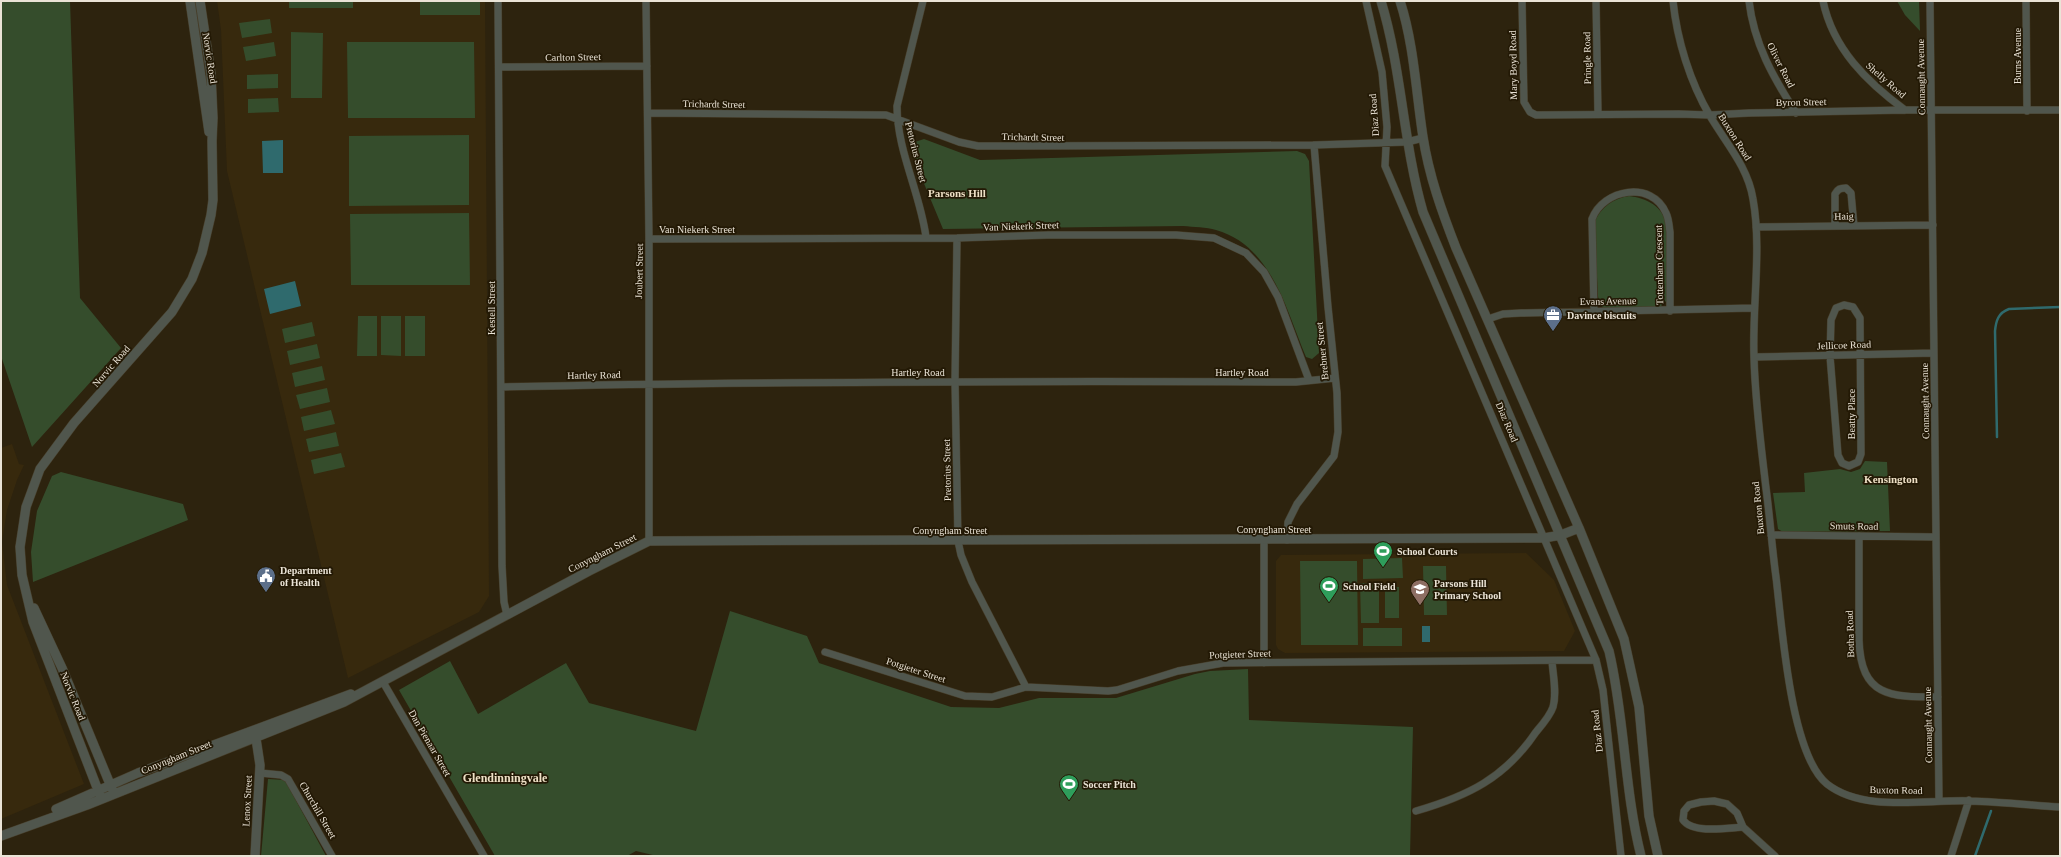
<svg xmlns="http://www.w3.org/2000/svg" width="2061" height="857" font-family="Georgia,serif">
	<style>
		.built { fill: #37290d }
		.green { fill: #354d2c }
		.water { fill: #2f6a6d }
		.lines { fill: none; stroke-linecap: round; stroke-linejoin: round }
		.stream { stroke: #2f6a6d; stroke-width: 2.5 }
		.minor-casing { stroke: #473e2a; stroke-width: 8 }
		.tertiary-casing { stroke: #473e2a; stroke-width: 10 }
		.minor { stroke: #50564d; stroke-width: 7 }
		.tertiary { stroke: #50564d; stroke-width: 9 }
		.labels { text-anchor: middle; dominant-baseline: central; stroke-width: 3.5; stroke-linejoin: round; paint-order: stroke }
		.street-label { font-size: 10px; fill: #eae3d6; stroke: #231905 }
		.poi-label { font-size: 10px; font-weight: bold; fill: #eae3d6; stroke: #231905; text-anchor: start }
		.neighbourhood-label { font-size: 11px; font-weight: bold; fill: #eee0c6; stroke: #231905 }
		.quarter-label { font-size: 12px; font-weight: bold; fill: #eee0c6; stroke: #231905 }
	</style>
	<rect width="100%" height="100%" fill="#2d230e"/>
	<path class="built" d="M217 1H485L489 596 479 612 348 678 227 171 221 30Z
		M12 444 19 464 24 465 17 480 7 510 2 542 7 585 84 784 1 819V448Z
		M1526 553 1554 580 1575 631 1564 651 1285 653 1278 649 1276 645V561L1281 555Z"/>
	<path class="green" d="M1 1H70L80 298 121 348 32 447 1 356Z
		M289 1H353V8H289Z
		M420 1H480V15H420Z
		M1897 1H1919L1920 31 1905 15Z
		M270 19 272 33 242 38 239 23Z
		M291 32 323 33 322 98H291Z
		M274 42 276 56 246 61 243 47Z
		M347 42H474L475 118H348Z
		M278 74V88L247 89V75Z
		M278 98 279 112 248 113V99Z
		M469 135V205L349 206V136Z
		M924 139 980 160 1297 151 1305 154 1309 161 1319 353 1312 359 1306 357C1286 310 1272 246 1216 230 1206 227 1194 227 1183 226L943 229 915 162 912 143Z
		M1629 196C1646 198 1663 206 1666 224L1667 300 1660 307 1603 308 1599 302 1598 296 1594 222C1602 207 1612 199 1629 196Z
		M469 213 470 285H351L350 214Z
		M358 316H377V356H357Z
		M381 316H401V356L381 355Z
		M405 316H425V356H405Z
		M312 322 315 336 285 343 282 329Z
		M317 344 320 358 290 365 287 351Z
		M322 366 325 380 295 387 292 373Z
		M327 388 330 402 300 409 296 395Z
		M331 410 335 424 304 431 301 417Z
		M336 432 339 446 309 452 306 439Z
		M341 453 345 467 314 474 311 460Z
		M1865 461 1887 462 1890 531 1783 532 1778 529 1773 493 1805 492 1804 473 1840 469 1851 472 1860 469Z
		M61 472 183 504 188 520 33 582 31 552 37 511 52 476Z
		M1402 558 1403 578 1363 579V559Z
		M1300 561H1357L1358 645H1301Z
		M1423 566H1446L1447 615H1424Z
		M1360 583H1379V623H1361Z
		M1385 587H1399V618H1385Z
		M730 611 807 636 819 663 951 707 999 708 1039 698H1116L1195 674 1210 671 1248 669 1249 720 1413 727 1410 856H657L636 851 627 856H495L399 690 450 661 478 714 566 663 589 703 696 731Z
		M1363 628H1402V646H1363Z
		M268 779 285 780 326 856H261Z"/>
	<path class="water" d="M283 140V173H263L262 141Z
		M295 281 301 306 270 314 264 289Z
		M1422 626H1430V642H1422Z"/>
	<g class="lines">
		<path class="stream" d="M1997 437 1995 331C1996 321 1998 313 2009 309L2060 307
			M1975 856 1991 811"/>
		<g class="minor-casing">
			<path id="minor" d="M498 1 502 566 504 602 507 615
				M646 1 649 239V541
				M923 1 897 106C897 151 920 192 926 237
				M1366 1 1382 72 1387 127 1385 166 1596 660 1603 690 1621 856
				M1522 1 1524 102 1530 112 1536 115 1679 114 1710 115 1749 113 1905 110H2060
				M1596 1 1598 114
				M1673 1C1677 40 1690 82 1710 116 1726 143 1748 167 1753 199 1762 249 1752 306 1754 357 1755 401 1761 445 1766 488 1770 518 1772 548 1776 577 1782 625 1790 754 1827 784 1864 813 1926 799 1971 801 2000 802 2030 805 2060 807
				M1749 1C1754 44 1773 77 1796 113
				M1823 1C1833 49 1867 82 1905 110
				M1930 1 1939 801
				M2026 1 2027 111
				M499 67 647 66
				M648 113 886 115 959 142 978 146 1314 145 1407 142 1423 138
				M1835 226V194C1838 189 1840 188 1846 188L1851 193 1854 226
				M1756 227 1933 225
				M957 238 955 381 958 541 961 555 972 582 1026 687
				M649 239 957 238 1048 235H1176L1214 238 1246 253 1264 272 1278 297 1309 380
				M1844 305 1853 307 1860 318 1861 454 1858 462 1849 466 1842 463 1838 455 1830 356 1831 320 1836 308Z
				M1594 311 1592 219C1603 189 1652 180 1666 213 1669 219 1669 226 1670 232V311
				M1488 319 1503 314 1521 313 1754 308
				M1754 357 1934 353
				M501 387C766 381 1031 381 1296 382L1335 378
				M1771 535 1936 537
				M1859 536V640C1861 697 1890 697 1938 697
				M1264 540V663
				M1287 540 1288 522 1297 504 1334 456 1338 432 1337 393 1328 307 1314 145
				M825 652 965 696 992 697 1026 687 1108 691 1117 690 1178 671 1223 663 1596 660
				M383 682 484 856
				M260 773 281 775 288 779 332 856
				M1416 811C1468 796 1505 778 1536 732 1542 725 1550 716 1553 707 1557 693 1553 675 1552 661
				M1743 827C1728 828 1693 834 1683 820L1684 811 1689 805 1701 802 1714 801 1727 804 1737 813 1743 827 1775 856
				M1951 856 1969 800"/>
		</g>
		<g class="tertiary-casing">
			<path id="tertiary" d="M190 1 209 132
				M1381 1C1402 70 1403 143 1423 212L1609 651C1625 718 1624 789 1641 856
				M1400 1C1414 44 1416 92 1423 137 1429 176 1442 212 1456 248L1579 528 1624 639 1639 707 1649 816 1658 856
				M34 608 62 668 112 789
				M101 798 33 622 22 575 20 547 26 507 40 469 74 423 172 312 192 279 202 253 211 215 213 200 212 141 213 118 211 74 200 1
				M56 809 138 773 351 694
				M1 836 87 805 344 702 589 571 649 541 1544 538 1561 535 1579 528
				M255 856 260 765 255 732"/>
		</g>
		<use href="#minor" class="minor"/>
		<use href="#tertiary" class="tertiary"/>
	</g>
	<defs>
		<g id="office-pin" transform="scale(1)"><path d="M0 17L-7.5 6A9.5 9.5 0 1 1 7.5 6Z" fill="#5c6f8a" stroke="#231905"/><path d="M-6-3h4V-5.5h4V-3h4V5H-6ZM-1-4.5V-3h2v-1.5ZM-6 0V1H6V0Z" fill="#fff"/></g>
		<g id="stadium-pin" transform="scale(1)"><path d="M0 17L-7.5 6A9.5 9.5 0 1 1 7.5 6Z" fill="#2e9e5b" stroke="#231905"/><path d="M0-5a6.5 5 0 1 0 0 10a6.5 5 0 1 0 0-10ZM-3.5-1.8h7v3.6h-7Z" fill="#fff"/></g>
		<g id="civic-pin" transform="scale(1)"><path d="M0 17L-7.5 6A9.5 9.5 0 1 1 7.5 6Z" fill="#5c6f8a" stroke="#231905"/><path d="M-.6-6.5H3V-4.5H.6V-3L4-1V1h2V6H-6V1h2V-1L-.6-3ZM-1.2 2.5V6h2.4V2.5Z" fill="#fff"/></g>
		<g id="school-pin" transform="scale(1)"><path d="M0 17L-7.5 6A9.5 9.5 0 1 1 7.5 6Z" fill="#8d6e63" stroke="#231905"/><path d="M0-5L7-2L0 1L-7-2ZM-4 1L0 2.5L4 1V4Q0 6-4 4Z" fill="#fff"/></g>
	</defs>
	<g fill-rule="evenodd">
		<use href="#office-pin" x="1553" y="315"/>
		<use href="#stadium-pin" x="1383" y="551"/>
		<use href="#civic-pin" x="266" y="576"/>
		<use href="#stadium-pin" x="1329" y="586"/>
		<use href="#school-pin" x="1420" y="589"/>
		<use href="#stadium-pin" x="1069" y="784"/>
	</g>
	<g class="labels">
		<g class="street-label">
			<text transform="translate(2017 56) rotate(-90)">Burns Avenue</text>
			<text transform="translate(573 57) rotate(-1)">Carlton Street</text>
			<text transform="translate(210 58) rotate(81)">Norvic Road</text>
			<text transform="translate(1587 58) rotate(-91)">Pringle Road</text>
			<text transform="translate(1513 65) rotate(-91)">Mary Boyd Road</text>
			<text transform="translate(1781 65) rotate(63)">Oliver Road</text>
			<text transform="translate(1921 77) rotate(-91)">Connaught Avenue</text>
			<text transform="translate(1886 80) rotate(41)">Shelly Road</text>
			<text transform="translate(1801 102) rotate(-1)">Byron Street</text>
			<text transform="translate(714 104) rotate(1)">Trichardt Street</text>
			<text transform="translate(1374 115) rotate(-94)">Diaz Road</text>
			<text transform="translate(1033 137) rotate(1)">Trichardt Street</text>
			<text transform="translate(1735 137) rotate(58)">Buxton Road</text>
			<text transform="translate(916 152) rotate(76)">Pretorius Street</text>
			<text transform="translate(1844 216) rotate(-1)">Haig</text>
			<text transform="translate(1021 226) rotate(-2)">Van Niekerk Street</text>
			<text x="697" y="229">Van Niekerk Street</text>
			<text transform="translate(1659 265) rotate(-91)">Tottenham Crescent</text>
			<text transform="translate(639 271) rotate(-89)">Joubert Street</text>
			<text transform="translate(1608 301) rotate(-1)">Evans Avenue</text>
			<text transform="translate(491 308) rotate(-90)">Kestell Street</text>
			<text transform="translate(1844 345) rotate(-2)">Jellicoe Road</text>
			<text transform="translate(1322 351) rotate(-96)">Brebner Street</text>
			<text transform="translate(111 366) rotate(-49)">Norvic Road</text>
			<text x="918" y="372">Hartley Road</text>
			<text x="1242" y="372">Hartley Road</text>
			<text transform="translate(594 375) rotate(-1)">Hartley Road</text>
			<text transform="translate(1925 401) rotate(-91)">Connaught Avenue</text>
			<text transform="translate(1851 414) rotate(-90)">Beatty Place</text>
			<text transform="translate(1507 422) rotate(67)">Diaz Road</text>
			<text transform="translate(947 470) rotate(-91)">Pretorius Street</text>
			<text transform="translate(1758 508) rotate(-96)">Buxton Road</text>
			<text transform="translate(1854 526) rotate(1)">Smuts Road</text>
			<text x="1274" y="529">Conyngham Street</text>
			<text x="950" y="530">Conyngham Street</text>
			<text transform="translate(602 553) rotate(-27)">Conyngham Street</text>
			<text transform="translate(1850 634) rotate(-92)">Botha Road</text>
			<text transform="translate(1240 654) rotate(-2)">Potgieter Street</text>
			<text transform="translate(916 670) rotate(18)">Potgieter Street</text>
			<text transform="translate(73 696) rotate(68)">Norvic Road</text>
			<text transform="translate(1928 725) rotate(-91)">Connaught Avenue</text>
			<text transform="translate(1597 731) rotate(-96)">Diaz Road</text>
			<text transform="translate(430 743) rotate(60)">Dan Pienaar Street</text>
			<text transform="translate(176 757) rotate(-22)">Conyngham Street</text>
			<text transform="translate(1896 790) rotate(1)">Buxton Road</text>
			<text transform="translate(247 801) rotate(-87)">Lenox Street</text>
			<text transform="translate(318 810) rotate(60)">Churchill Street</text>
		</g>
		<g class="poi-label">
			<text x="1567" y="315">Davince biscuits</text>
			<text x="1397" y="551">School Courts</text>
			<text x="280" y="570">Department<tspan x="280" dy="12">of Health</tspan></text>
			<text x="1434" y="583">Parsons Hill<tspan x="1434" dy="12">Primary School</tspan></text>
			<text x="1343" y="586">School Field</text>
			<text x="1083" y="784">Soccer Pitch</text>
		</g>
		<g class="neighbourhood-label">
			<text x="957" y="193">Parsons Hill</text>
			<text x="1891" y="479">Kensington</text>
		</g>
		<g class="quarter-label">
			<text x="505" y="778">Glendinningvale</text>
		</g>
	</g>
	<rect width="2061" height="857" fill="none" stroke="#eae3d6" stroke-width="4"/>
</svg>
